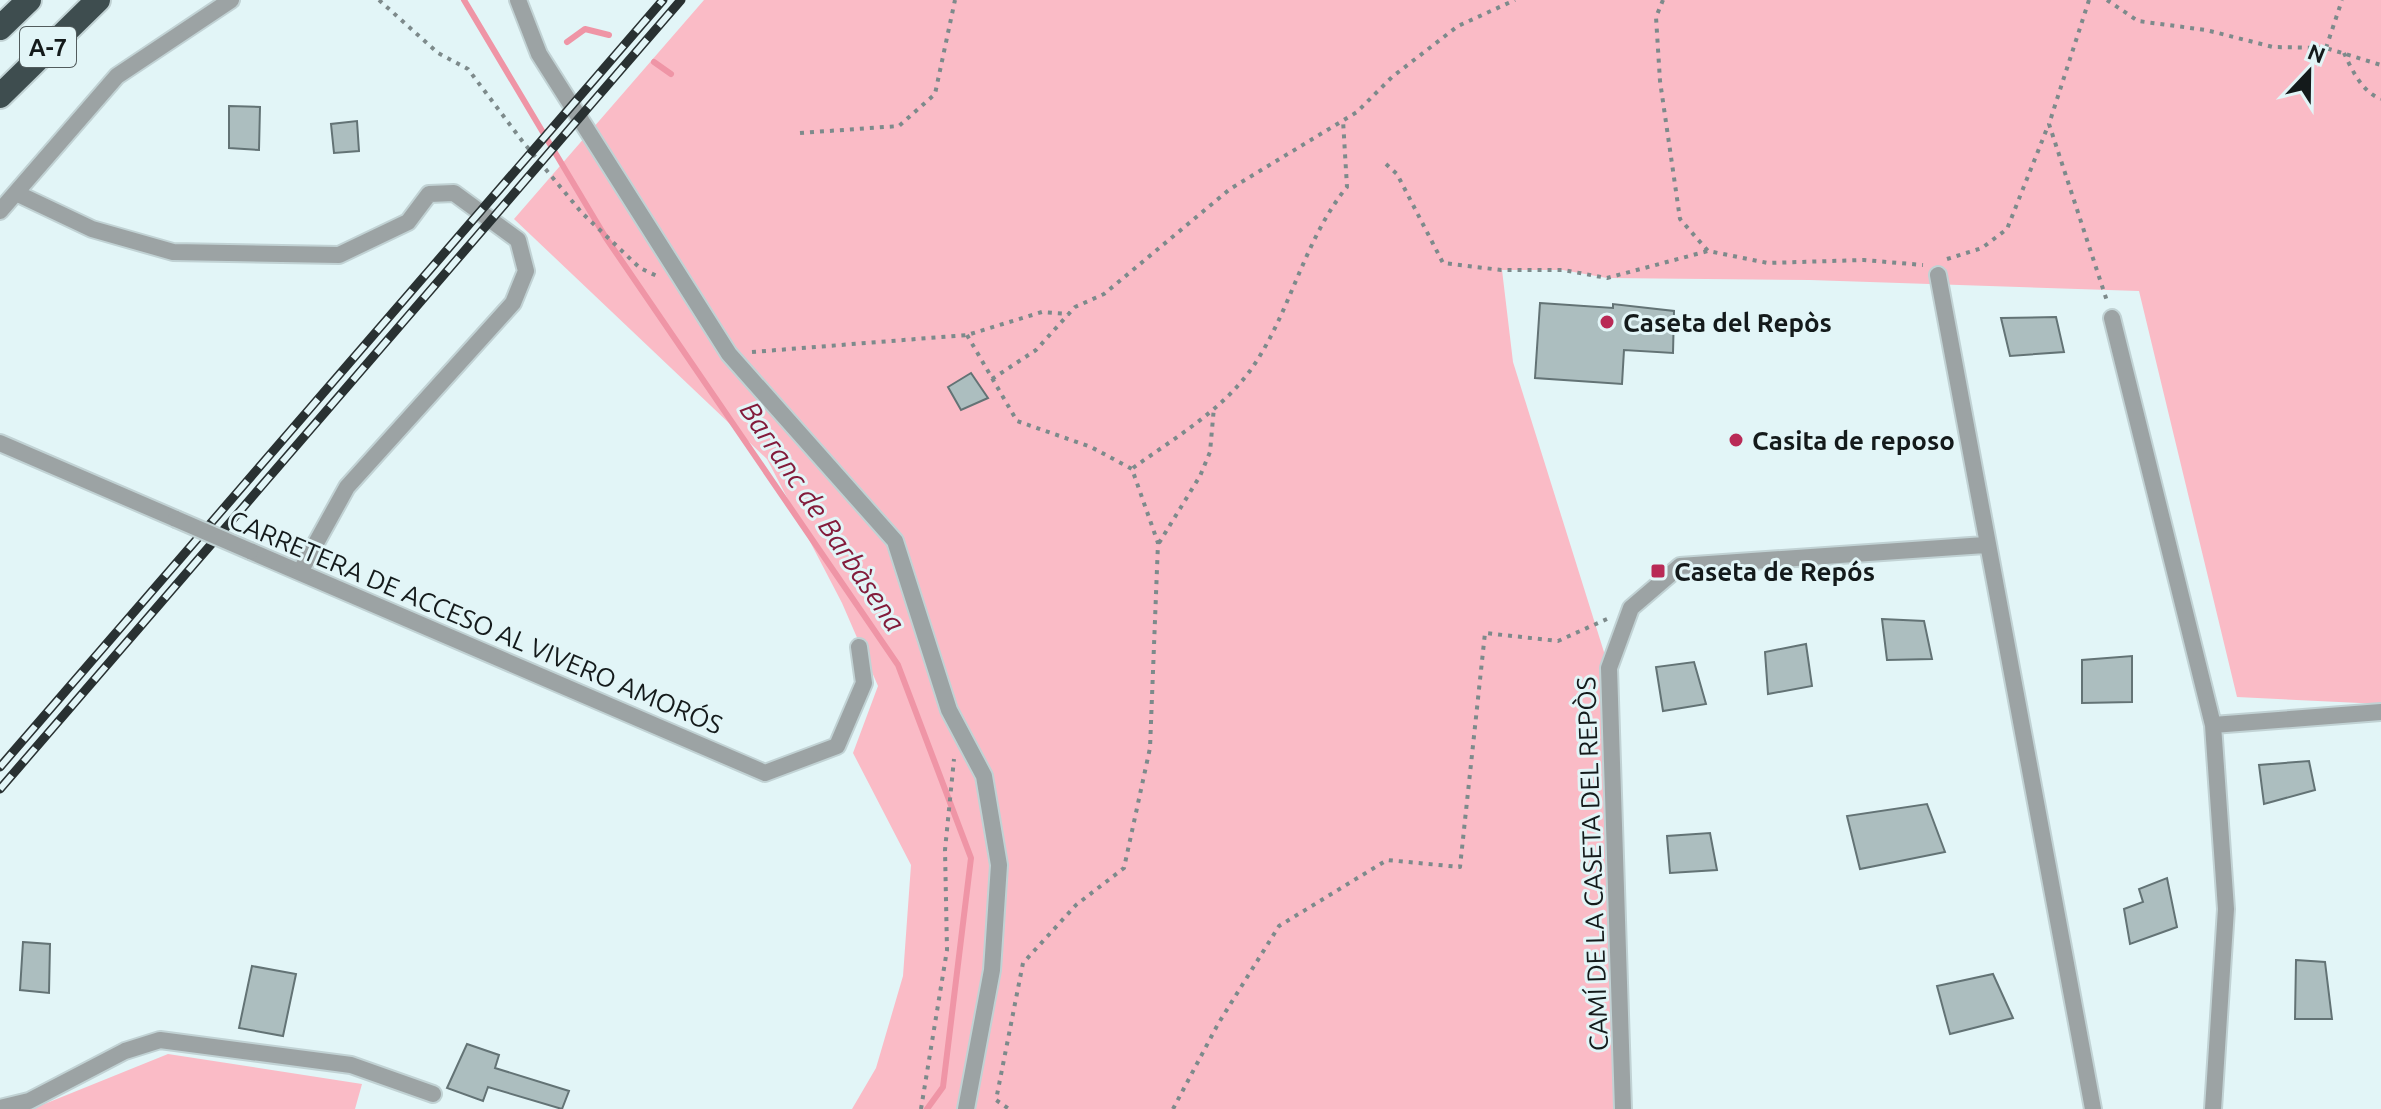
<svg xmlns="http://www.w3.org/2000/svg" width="2381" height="1109" font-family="Ubuntu,sans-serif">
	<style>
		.green { fill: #fabbc6 }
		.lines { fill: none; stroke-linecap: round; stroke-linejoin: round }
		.stream { stroke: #ef95a6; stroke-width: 6 }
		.building { fill: #acbebf; stroke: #637375; stroke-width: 2 }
		.street-casing { stroke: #c1d2d4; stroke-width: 20 }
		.highway-casing { stroke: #c1d2d4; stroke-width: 28 }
		.path { stroke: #7d8a8b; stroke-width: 4; stroke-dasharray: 4 6; stroke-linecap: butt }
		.street { stroke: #9ca3a4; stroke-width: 16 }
		.highway { stroke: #3e4d4f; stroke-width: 24 }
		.rail-casing { stroke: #293132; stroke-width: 9 }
		.rail { stroke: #e2f5f7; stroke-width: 6; stroke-dasharray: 18; stroke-linecap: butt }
		.street-bridge-casing { stroke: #c1d2d4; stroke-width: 20; stroke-linecap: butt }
		.street-bridge { stroke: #9ca3a4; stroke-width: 16 }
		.poi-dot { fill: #b92a56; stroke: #e2f5f7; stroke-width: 3 }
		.labels { text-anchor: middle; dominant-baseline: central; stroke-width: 6; stroke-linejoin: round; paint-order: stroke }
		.shield { fill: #e2f5f7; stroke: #525c5d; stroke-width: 2 }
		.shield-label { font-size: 24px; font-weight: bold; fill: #141a1b }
		.poi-label { font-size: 26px; font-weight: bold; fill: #141a1b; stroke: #e2f5f7; text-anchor: start }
		.street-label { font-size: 26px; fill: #141a1b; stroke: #e2f5f7 }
		.water-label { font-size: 28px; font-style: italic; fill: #831b3b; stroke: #e2f5f7 }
	</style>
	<rect width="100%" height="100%" fill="#e2f5f7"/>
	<path class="green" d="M704 0H2381V704L2237 697 2139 291 1810 280 1607 278 1563 270H1502L1513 362 1609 668 1623 1109H852L876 1068 903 976 911 865 853 753 878 686 842 603 767 459 514 219Z
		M168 1054 362 1084 355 1109H32Z"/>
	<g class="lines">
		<path class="stream" d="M464 0 606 238 898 665 971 858 943 1087 927 1109
			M567 42 585 29 609 35
			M654 62 671 74"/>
	</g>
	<path class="building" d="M229 106 260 107 259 150 229 148Z
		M357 121 359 151 334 153 331 124Z
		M1540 303 1613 308V304L1674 311 1673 353 1624 350 1622 384 1535 378Z
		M2056 317 2064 352 2010 356 2001 318Z
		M971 373 988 398 961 410 948 387Z
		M1882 619 1924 621 1932 659 1887 660Z
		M1806 644 1812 686 1768 694 1765 652Z
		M2132 656V702L2082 703V660Z
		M1694 662 1706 704 1663 711 1656 667Z
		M2309 761 2315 790 2264 804 2259 765Z
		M1927 804 1945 852 1860 869 1847 816Z
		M1710 833 1717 870 1670 873 1667 836Z
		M2167 878 2177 927 2130 944 2124 909 2143 902 2139 889Z
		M23 942 50 944 49 993 20 990Z
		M2296 960 2325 962 2332 1019H2295Z
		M252 966 296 974 283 1036 239 1028Z
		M1993 974 2013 1018 1950 1034 1937 986Z
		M467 1044 499 1055 495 1068 569 1091 562 1109 488 1087 483 1101 447 1088Z"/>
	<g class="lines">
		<g class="street-casing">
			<path id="street" d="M518 0 539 54 729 354 895 541 949 710 984 776 999 865 992 970 966 1109
				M16 193 92 229 173 252 339 255 408 222 429 194 454 193 518 240 526 271 513 303 347 487 300 572
				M0 211 117 76 231 0
				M1938 275 2093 1109
				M2112 318 2213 725 2226 909 2213 1109
				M0 443 176 519
				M250 551 765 773 837 746 864 683 859 647
				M2213 725 2381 712
				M0 1108 29 1101 125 1051 160 1040 351 1065 433 1094
				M1623 1109 1609 668 1631 608 1680 566 1985 545"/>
		</g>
		<g class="highway-casing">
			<path id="highway" d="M0 28 29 0
				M0 96 98 0"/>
		</g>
		<path class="path" d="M379 0 438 53 468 69 523 142 582 213 640 268 659 277
			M1663 0 1656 17 1660 81 1680 219 1708 251 1768 263 1864 260 1923 265
			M2089 0 2049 124 2108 304
			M2107 0 2138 21 2206 30 2273 47 2326 48 2381 65
			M2326 48 2342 0
			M2344 53C2352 70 2362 92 2381 99
			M800 133 899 126 935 94 955 0
			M1386 164 1397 174 1443 263 1501 270H1563L1607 278 1708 251
			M1947 259 1982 248 2007 229 2048 126
			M967 335 1017 421 1091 447 1132 469 1158 543 1150 748 1124 868 1076 905 1023 963 996 1100 1009 1109
			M752 352 967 335 1042 312 1070 314
			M992 379 1036 350 1075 307 1104 294 1230 189 1357 112 1392 77 1458 26 1515 0
			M1133 468C1174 438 1225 409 1254 365 1291 310 1305 238 1347 187L1343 120
			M1159 543 1200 476 1210 452 1214 407
			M921 1109 947 950 945 850 954 759
			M1173 1109 1218 1024 1279 926 1387 860 1460 867 1485 633 1558 641 1607 619"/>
		<use href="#street" class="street"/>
		<use href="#highway" class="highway"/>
		<g class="rail-casing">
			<path id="rail" d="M0 767 663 0
				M0 789 681 0"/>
		</g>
		<use href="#rail" class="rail"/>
		<g class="street-bridge-casing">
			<path id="street-bridge" d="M176 519 250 551"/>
		</g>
		<use href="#street-bridge" class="street-bridge"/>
	</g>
	<g class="poi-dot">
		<circle cx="1607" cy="322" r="8"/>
		<circle cx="1736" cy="440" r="8"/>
		<rect x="1650" y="563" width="16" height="16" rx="4"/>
	</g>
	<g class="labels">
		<rect class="shield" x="20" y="27" width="56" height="40" rx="6"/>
		<g class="shield-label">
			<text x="48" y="47">A-7</text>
		</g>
		<g class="poi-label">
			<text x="1623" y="322">Caseta del Repòs</text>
			<text x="1752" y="440">Casita de reposo</text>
			<text x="1674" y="571">Caseta de Repós</text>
		</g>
		<g class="street-label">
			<text transform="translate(476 622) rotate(23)">CARRETERA DE ACCESO AL VIVERO AMORÓS</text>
			<text transform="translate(1592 864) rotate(-92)">CAMÍ DE LA CASETA DEL REPÒS</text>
		</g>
		<g class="water-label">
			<text transform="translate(823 516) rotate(56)">Barranc de Barbàsena</text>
		</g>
	</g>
	<g transform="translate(2309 72) rotate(22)" stroke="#e2f5f7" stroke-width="6" paint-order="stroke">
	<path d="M0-6L14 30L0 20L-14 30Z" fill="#141a1b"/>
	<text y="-12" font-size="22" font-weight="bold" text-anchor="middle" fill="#141a1b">N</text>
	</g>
</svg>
